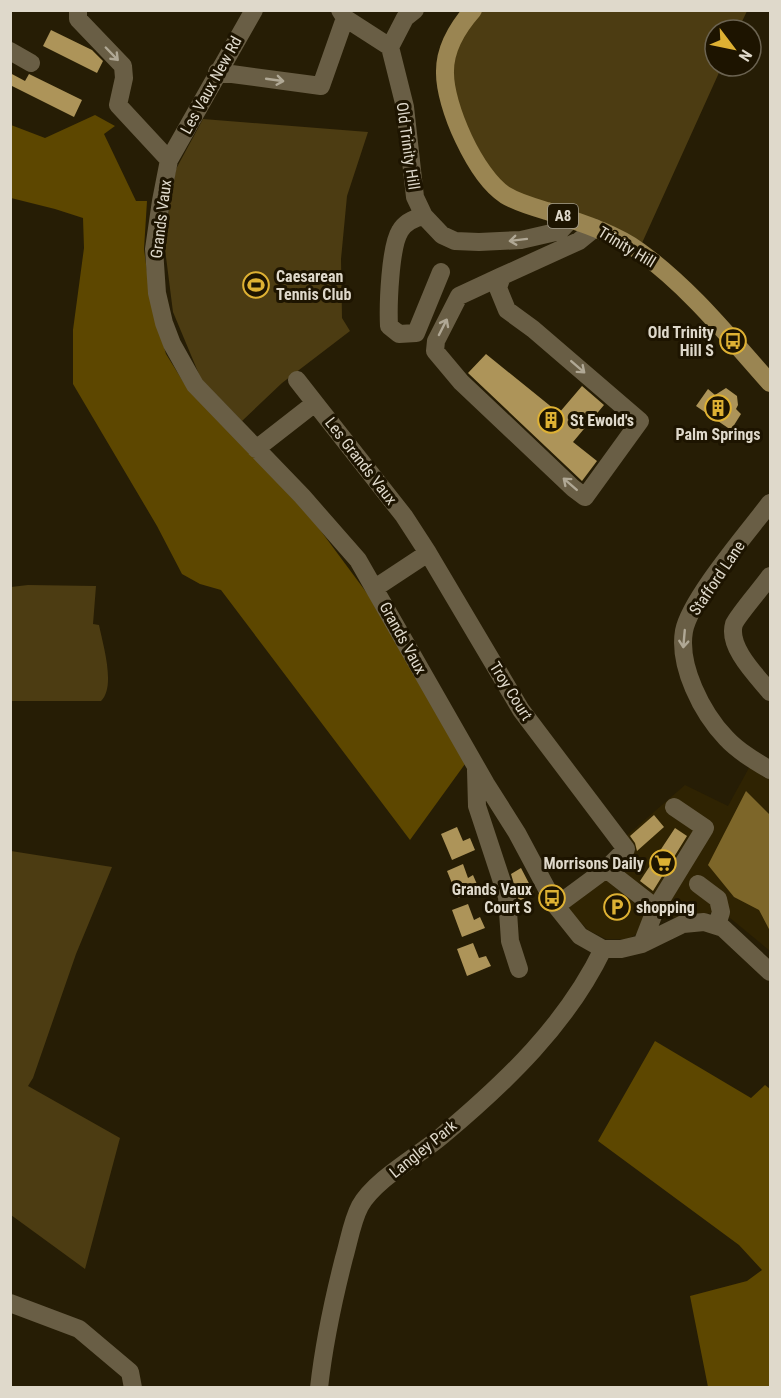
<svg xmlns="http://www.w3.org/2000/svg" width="781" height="1398" font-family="'Roboto Condensed',sans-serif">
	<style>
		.built { fill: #2f2302 }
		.green { fill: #4c3c12 }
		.forest { fill: #5d4700 }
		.water { fill: #7d6629 }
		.building { fill: #ad9459 }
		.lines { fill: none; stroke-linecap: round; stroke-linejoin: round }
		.minor { stroke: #695e45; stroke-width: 18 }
		.major { stroke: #9a8552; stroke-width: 18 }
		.oneway { stroke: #b0a895 }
		.labels { text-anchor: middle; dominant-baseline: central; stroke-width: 6; stroke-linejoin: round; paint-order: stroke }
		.shield { fill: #1d1400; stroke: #a59e8e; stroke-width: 1.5 }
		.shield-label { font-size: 15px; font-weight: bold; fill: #dfd9cb }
		.street-label { font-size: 16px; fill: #dfd9cb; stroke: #1d1400 }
		.poi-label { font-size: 16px; font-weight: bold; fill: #dfd9cb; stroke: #1d1400; text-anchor: start }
	</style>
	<rect width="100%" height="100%" fill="#261d05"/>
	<path class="built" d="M750 766 770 777V951L730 918 721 912 662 919 628 939H606L588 930 566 907 624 838 685 785 728 806Z"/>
	<path class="green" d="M482 11H747L738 30H715V66H722L642 243 509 191 492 175 462 117 451 73 457 50 467 29Z
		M203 119 368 132 347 196 341 259 342 318 350 331 282 383 242 421 201 379 173 312 165 249 169 208 176 169Z
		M28 585 96 586 93 624 99 625C103 645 116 687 101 701H11V587Z
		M11 851 112 867 76 954 33 1078 28 1086 120 1138 85 1269 11 1215Z"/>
	<path class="forest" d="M95 115 115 126 104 134 136 201H147L144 249 151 302 166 354 184 383 312 519 372 600 465 764 410 840 221 590 200 584 182 574 157 526 73 384V330L84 248 83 218 55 209 11 198V125L45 138Z
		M655 1041 751 1098 765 1085 770 1089V1387H708L690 1296 747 1281 762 1270 739 1245 598 1141Z"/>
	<path class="water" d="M746 791 770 815V931L759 910 734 897 708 865Z"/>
	<path class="building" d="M51 30 92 50 103 61 97 73 43 46Z
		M10 73 25 81 29 74 82 100 74 117 10 85Z
		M486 354 559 413 582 386 604 405 573 442 597 461 582 481 468 373Z
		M726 388 737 396 738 405 736 409 741 414 731 430 696 406 708 389 715 395Z
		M654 815 664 827 637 851 635 843 630 836Z
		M457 827 463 841 470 838 475 850 452 860 441 834Z
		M675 828 687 836 653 891 640 881Z
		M463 864 468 878 473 875 479 889 458 898 447 871Z
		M521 868 534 893 519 901 511 874Z
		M468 904 474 920 480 917 485 928 462 937 452 910Z
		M473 943 479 958 486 956 491 966 467 976 457 949Z"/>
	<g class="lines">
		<path class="minor" d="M78 10V19L123 66 124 78 118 105 169 160
			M254 10 169 160 161 201 154 249 157 293 164 323 172 344 195 385 302 496 358 560 486 784 517 833 556 906 580 936 603 949H621L642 944 683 924 704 922 723 928 770 972
			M340 10 345 18 390 47 405 107 415 197 424 216 442 235 455 241 479 242 521 240 560 231 571 219
			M390 47 405 18 415 10
			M10 51 31 63
			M217 72 321 86 345 18
			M424 216C415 218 405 222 400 231 390 247 388 305 389 326L399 334 416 333 441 272
			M502 276 459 296 436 341 435 351 461 382 573 488 585 497 640 421 533 329 507 310 498 288 502 276 579 241 595 228
			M297 380 315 403
			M256 449 315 403 404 516 428 553
			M770 503C749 531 690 599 684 631 678 666 702 713 726 738 738 751 755 761 770 770
			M770 576C764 585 737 616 734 624 727 647 757 676 770 692
			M375 588 428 553 521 710 626 849 606 869
			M476 770 477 806 507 897 510 941 519 969
			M698 884 718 899 721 912 717 925
			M556 906 606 869 656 908
			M642 944 656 908 705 828 674 807
			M10 1303 79 1329 130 1372 133 1388
			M319 1388C324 1343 333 1301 344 1258 349 1241 352 1221 360 1206 375 1179 420 1155 443 1135 506 1082 567 1024 603 949"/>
		<path class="major" d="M473 10C458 27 445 48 445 71 444 106 476 176 505 195 518 203 533 207 547 211 578 222 612 232 639 251 690 288 729 337 770 383"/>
	</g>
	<defs><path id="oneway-shaft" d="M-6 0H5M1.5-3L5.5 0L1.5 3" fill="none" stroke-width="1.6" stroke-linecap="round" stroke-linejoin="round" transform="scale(1.5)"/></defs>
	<g class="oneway">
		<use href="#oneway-shaft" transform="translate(112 54) rotate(46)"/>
		<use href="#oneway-shaft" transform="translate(275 80) rotate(8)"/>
		<use href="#oneway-shaft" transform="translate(518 240) rotate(173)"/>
		<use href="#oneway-shaft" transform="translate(443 327) rotate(-63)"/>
		<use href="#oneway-shaft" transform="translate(578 367) rotate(41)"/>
		<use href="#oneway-shaft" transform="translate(570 484) rotate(-139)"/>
		<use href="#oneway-shaft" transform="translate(684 639) rotate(95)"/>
	</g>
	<defs>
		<g id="stadium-ring" transform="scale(1.35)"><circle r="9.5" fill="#1d1400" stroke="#deb133" stroke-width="1.5"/><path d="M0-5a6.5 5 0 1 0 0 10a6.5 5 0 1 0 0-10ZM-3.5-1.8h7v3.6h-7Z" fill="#deb133"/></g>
		<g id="bus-ring" transform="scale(1.35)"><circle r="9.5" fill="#1d1400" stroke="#deb133" stroke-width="1.5"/><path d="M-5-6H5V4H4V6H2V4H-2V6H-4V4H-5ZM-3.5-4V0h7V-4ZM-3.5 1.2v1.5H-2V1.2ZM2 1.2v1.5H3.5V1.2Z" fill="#deb133"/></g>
		<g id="building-ring" transform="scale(1.35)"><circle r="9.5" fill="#1d1400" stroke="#deb133" stroke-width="1.5"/><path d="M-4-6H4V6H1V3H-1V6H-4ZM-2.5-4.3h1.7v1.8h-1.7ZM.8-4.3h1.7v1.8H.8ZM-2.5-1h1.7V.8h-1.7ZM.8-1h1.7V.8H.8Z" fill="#deb133"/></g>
		<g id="supermarket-ring" transform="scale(1.35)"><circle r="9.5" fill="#1d1400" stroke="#deb133" stroke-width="1.5"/><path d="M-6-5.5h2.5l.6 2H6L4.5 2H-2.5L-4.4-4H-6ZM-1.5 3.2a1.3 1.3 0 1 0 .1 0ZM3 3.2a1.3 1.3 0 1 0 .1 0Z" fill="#deb133"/></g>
		<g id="parking-ring" transform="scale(1.35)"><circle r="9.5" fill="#1d1400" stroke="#deb133" stroke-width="1.5"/><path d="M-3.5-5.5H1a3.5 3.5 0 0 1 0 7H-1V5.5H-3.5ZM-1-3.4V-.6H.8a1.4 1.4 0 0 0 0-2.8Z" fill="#deb133"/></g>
	</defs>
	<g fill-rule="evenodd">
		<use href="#stadium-ring" x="256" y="285"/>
		<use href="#bus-ring" x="733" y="341"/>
		<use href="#building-ring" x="718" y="408"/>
		<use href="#building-ring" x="551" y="420"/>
		<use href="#supermarket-ring" x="663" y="863"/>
		<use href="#bus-ring" x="552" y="898"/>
		<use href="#parking-ring" x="617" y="907"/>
	</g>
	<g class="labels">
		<rect class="shield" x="548" y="204" width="30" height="24" rx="4.5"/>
		<g class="shield-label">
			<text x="563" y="216">A8</text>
		</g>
		<g class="street-label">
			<text transform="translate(211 85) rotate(-61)">Les Vaux New Rd</text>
			<text transform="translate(408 146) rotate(82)">Old Trinity Hill</text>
			<text transform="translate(161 219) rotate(-83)">Grands Vaux</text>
			<text transform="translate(627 247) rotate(31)">Trinity Hill</text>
			<text transform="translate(361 461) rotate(52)">Les Grands Vaux</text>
			<text transform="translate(717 578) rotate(-56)">Stafford Lane</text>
			<text transform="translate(403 638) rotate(61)">Grands Vaux</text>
			<text transform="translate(511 691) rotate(58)">Troy Court</text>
			<text transform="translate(423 1149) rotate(-39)">Langley Park</text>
		</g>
		<g class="poi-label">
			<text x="276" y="276">Caesarean<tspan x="276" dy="18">Tennis Club</tspan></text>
			<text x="714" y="332" text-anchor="end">Old Trinity<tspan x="714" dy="18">Hill S</tspan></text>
			<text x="570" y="420">St Ewold's</text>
			<text x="718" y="434" text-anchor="middle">Palm Springs</text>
			<text x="644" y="863" text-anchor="end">Morrisons Daily</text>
			<text x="532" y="889" text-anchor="end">Grands Vaux<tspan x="532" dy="18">Court S</tspan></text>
			<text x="636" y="907">shopping</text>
		</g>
	</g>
	<rect width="781" height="1398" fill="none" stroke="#dfd9cb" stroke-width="24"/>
	<g transform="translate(733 48) rotate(122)"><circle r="28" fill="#1d1400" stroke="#6b6351" stroke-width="1.5"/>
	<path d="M0-4.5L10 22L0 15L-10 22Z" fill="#deb133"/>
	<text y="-9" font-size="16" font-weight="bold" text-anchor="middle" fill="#dfd9cb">N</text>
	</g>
</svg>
